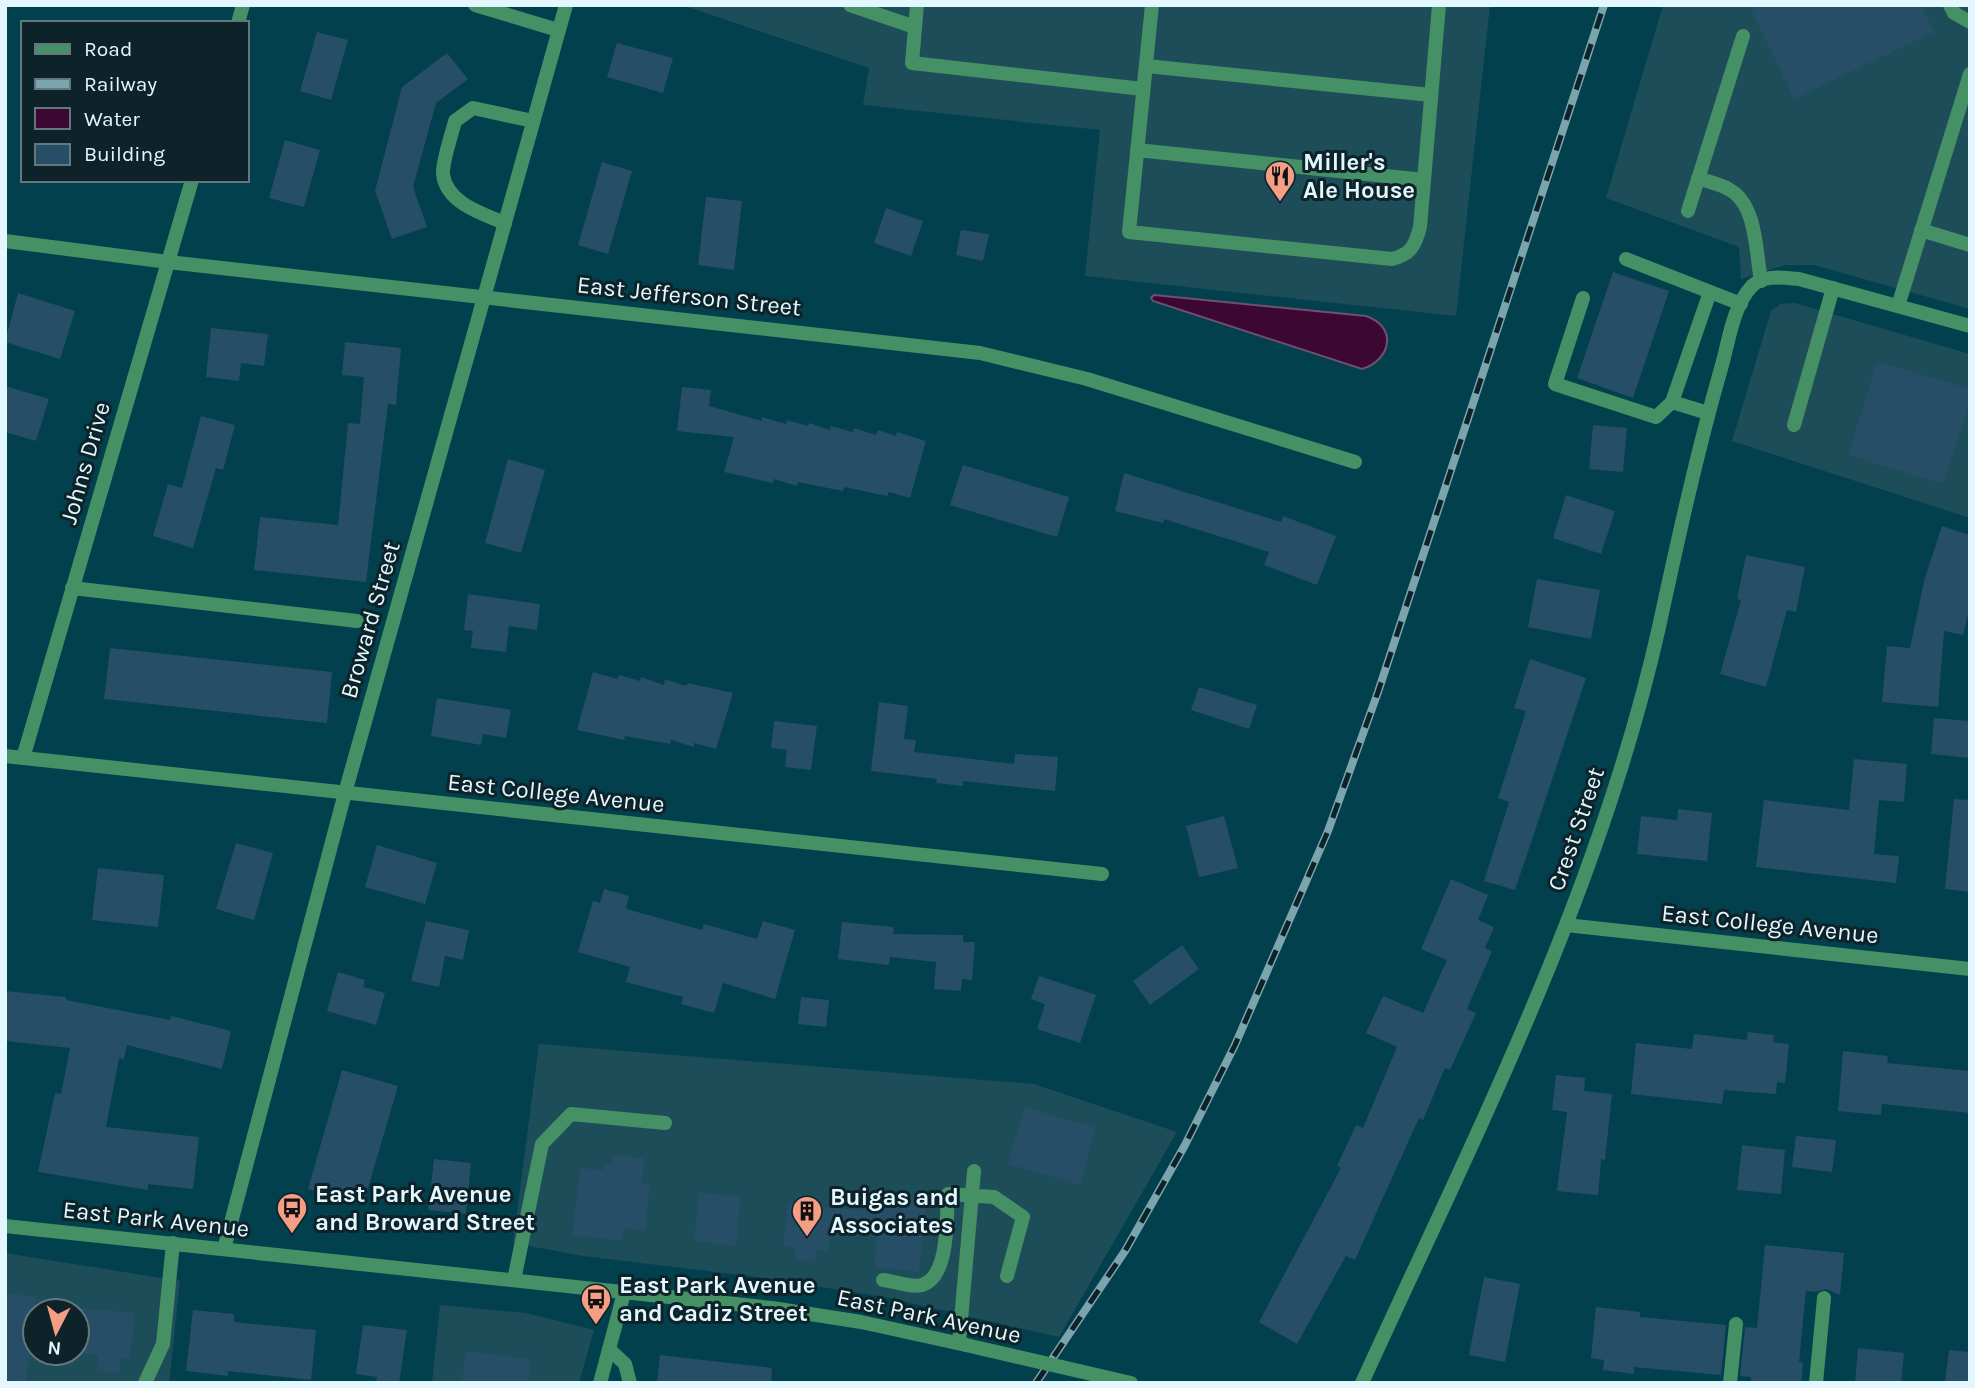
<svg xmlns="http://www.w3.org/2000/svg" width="1975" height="1388" font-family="Karla,sans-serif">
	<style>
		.built { fill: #1c4d59; fill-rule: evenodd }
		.water { fill: #3c0833; stroke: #6e5070; stroke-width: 2 }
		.building { fill: #264e66 }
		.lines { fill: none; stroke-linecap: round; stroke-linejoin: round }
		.service { stroke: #469066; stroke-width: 14 }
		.minor { stroke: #469066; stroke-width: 14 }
		.tertiary { stroke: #469066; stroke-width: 14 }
		.rail-casing { stroke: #7ca4ad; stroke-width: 8 }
		.rail { stroke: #0d2329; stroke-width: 5; stroke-dasharray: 16; stroke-linecap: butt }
		.tertiary-bridge { stroke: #469066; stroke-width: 14 }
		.labels { text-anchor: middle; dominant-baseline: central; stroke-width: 6; stroke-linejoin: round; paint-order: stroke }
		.poi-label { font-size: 24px; font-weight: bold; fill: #e2f7fe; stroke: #0d2329; text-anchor: start }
		.street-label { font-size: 24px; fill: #e2f7fe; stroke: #0d2329 }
	</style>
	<rect width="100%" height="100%" fill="#02404d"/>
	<path class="built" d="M682 5H1490L1456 316 1085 276 1100 130 863 105 869 68Z
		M1663 5H1970V309L1814 265H1785L1741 279 1739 247 1606 198Z
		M1795 303 1970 354V518L1732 441 1771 311 1780 304Z
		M539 1044 1034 1084 1177 1132 1059 1337 884 1297 757 1277 583 1256 513 1243Z
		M5 1253 180 1281 169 1383H5ZM35 1311H77V1353H35Z
		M440 1305 526 1313 594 1330 579 1383H432Z"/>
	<path class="water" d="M1154 295 1366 316C1398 327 1391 360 1362 369L1153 301 1151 298Z"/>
	<path class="building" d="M1749 5H1921L1934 32 1794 99Z
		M317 32 348 40 331 100 300 91Z
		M617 43 673 58 663 93 607 77Z
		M447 53 468 79 436 103 413 187 427 227 392 239 375 191 402 87Z
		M285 140 320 150 304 207 269 198Z
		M602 162 632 171 608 254 578 245Z
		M706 197 742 201 734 270 698 265Z
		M886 208 923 221 911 256 874 243Z
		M961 230 989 234 983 261 956 255Z
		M1613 272 1669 291 1633 398 1577 378Z
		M18 293 75 311 60 359 5 342Z
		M211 328 268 334 264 366 241 363 239 381 206 377Z
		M345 342 401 348 396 405 388 404 366 582 254 570 260 517 338 525 348 423 360 424 364 377 342 375Z
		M1877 361 1970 389V400L1944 484 1848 455Z
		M5 386 49 399 36 441 5 432Z
		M682 387 711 390 709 406 762 421V417L786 424 787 420 808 426 809 423 830 430 831 426 853 432 854 428 876 435 878 430 896 436 897 432 926 441 910 498 889 492 887 496 844 487 843 491 798 482 797 486 774 479 773 483 724 472 734 437 677 431Z
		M201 416 235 425 223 470 216 468 193 548 153 536 168 484 182 488Z
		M1593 425 1627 428 1623 472 1589 469Z
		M508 459 545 470 521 553 485 543Z
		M963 465 1069 497 1057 537 950 505Z
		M1124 473 1281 522 1283 516 1336 536 1317 585 1264 565 1269 552 1164 519 1163 523 1115 511Z
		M1566 495 1615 511 1601 554 1553 538Z
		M1942 526 1970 535V606L1963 635 1944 631 1938 707 1882 702 1887 646 1910 648 1924 581Z
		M1746 555 1805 567 1796 612 1787 610 1766 687 1720 674 1741 600 1737 599Z
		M1537 579 1600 590 1591 639 1528 627Z
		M468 594 540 604 537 630 509 626 506 652 471 648 473 631 464 630Z
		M110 648 332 672 327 723 104 699Z
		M1530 659 1586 678 1515 890 1484 881 1509 802 1498 798 1526 711 1514 708Z
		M593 672 617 679 619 675 640 681 641 677 664 685 665 679 686 686 688 683 733 693 716 749 694 743V747L671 740 670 744 625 736 624 740 577 730Z
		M1199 687 1257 705 1249 729 1191 710Z
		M437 698 511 710 506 738 483 734 481 745 431 736Z
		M879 702 908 706 904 739 916 740 914 752 1014 764 1015 754 1058 757 1055 791 963 781V786L936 783 937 779 871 771Z
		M1934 718 1970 721V758L1931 754Z
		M774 721 817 726 811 770 785 767 787 750 771 748Z
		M1854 759 1907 764 1904 802 1879 800 1874 854 1899 856 1896 883 1756 867 1764 800 1849 810Z
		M1954 799 1970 800V892L1945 889Z
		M1678 809 1712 813 1707 861 1637 854 1641 816 1677 820Z
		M1224 816 1238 868 1199 877 1186 826Z
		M236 843 273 853 254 920 216 909Z
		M377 845 437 863 425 904 365 887Z
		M98 868 164 875 158 927 92 920Z
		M1451 879 1488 895 1478 920 1494 927 1485 948 1492 951 1467 1009 1476 1013 1450 1070 1445 1068 1423 1120 1419 1118 1355 1260 1346 1256 1297 1344 1259 1322 1341 1168 1337 1166 1356 1125 1363 1128 1397 1047 1366 1033 1383 996 1423 1013 1447 960 1421 949Z
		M604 889 629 896 626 908 630 910 702 930 704 924 757 939 763 921 795 930 775 999 723 983 714 1013 681 1004 683 997 626 982 630 967 578 952 593 901 600 903Z
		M426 921 469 930 463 960 445 956 439 987 411 981Z
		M842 922 894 927 893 934 963 935V942H975L972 980 962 979 961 991 934 989 936 962 890 957 889 965 838 959Z
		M1182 945 1199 969 1150 1005 1133 981Z
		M338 972 365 980 363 987 385 993 376 1025 327 1011Z
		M1039 976 1096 995 1080 1043 1037 1029 1045 1004 1031 999Z
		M5 991 66 997V1000L170 1020 171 1016 231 1031 222 1069 127 1045 124 1059 119 1058 106 1127 199 1137 193 1189 148 1184V1190L38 1172 55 1093 61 1094 70 1048 5 1041Z
		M801 997 829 1000 826 1027 798 1024Z
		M1748 1032 1774 1035 1773 1042 1789 1044 1785 1083 1777 1082 1776 1094 1724 1090 1722 1104 1631 1094 1636 1043 1692 1049 1694 1034 1747 1040Z
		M1843 1051 1888 1056 1887 1063 1970 1071V1113L1882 1104 1881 1115 1838 1111Z
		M342 1070 398 1086 363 1205 308 1189Z
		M1556 1075 1585 1078 1584 1091 1612 1094 1605 1160 1601 1159 1598 1195 1557 1191 1567 1112 1552 1110Z
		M1024 1107 1096 1128 1080 1185 1008 1164Z
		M1796 1136 1836 1140 1832 1172 1792 1167Z
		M1742 1145 1785 1150 1781 1194 1737 1190Z
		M612 1154 645 1158 642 1184 650 1185 645 1231 623 1228 622 1241 572 1235 580 1168 604 1170V1165L611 1166Z
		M434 1159 471 1163 466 1214 428 1210Z
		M882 1191 927 1196 919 1272 874 1267 877 1235 831 1230 829 1251 817 1250 815 1261 794 1259 795 1248 783 1246 788 1203 880 1212Z
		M699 1192 741 1197 736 1246 694 1241Z
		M1765 1245 1844 1253 1840 1295 1826 1289 1816 1292 1806 1291 1799 1362 1803 1363 1801 1383H1751V1377L1740 1376 1745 1327 1757 1328Z
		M1484 1277 1520 1284 1505 1362 1469 1355Z
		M5 1293 36 1297 26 1382 5 1380Z
		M1596 1307 1640 1312V1317L1726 1325 1721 1375 1634 1367V1374L1603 1370 1604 1360 1591 1358Z
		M77 1308 135 1313 130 1358H120V1373L97 1371 99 1355 77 1353Z
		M193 1310 234 1314V1322L316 1330 311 1380 228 1371V1376L186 1371Z
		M363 1325 407 1330 399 1383H376L377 1377 356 1374Z
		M1858 1348 1904 1353 1901 1383H1855Z
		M1949 1350 1970 1352V1383H1945Z
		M466 1351 531 1359 528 1383H462Z
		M660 1355 772 1368 771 1383H657Z"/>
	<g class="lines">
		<path class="service" d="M850 5 915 27
			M917 5 912 63 1143 89
			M1152 5 1129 232 1392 259C1411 254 1415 246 1420 227L1439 5
			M1950 5 1954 13 1970 22
			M1146 66 1431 95
			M1137 150 1424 180
			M1698 178C1708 182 1721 184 1730 190 1757 205 1756 254 1761 281
			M1688 211 1743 36
			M505 223C483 214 446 203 443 174 442 162 452 134 455 121L473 108 533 121
			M1921 230 1970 245
			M1626 259 1741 304
			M1583 298 1555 384 1656 417 1672 402 1710 292
			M1898 306 1970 74
			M1672 402 1708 413
			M1794 425 1833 288
			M72 588 357 621
			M514 1280 542 1144 571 1114 665 1123
			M883 1280C894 1281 911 1288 922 1285 950 1276 946 1218 948 1194L994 1197 1023 1217 1007 1276
			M959 1343 974 1171
			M609 1349 625 1364 630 1383
			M145 1383 163 1344 173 1243
			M1730 1383 1736 1324
			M1816 1383 1824 1298"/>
		<path class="minor" d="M475 5 558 30
			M238 23 243 5
			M5 241 168 262 980 353 1087 379 1355 462
			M5 756 1102 874
			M23 758 192 180
			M1566 925 1970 969
			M224 1249 345 793 566 5
			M600 1383 624 1293
			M1362 1383C1474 1137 1600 892 1659 627 1678 539 1697 452 1722 365 1729 340 1733 306 1752 286 1764 274 1784 278 1799 279L1970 326"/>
		<path class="tertiary" d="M5 1226 772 1308 861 1322 966 1345"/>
		<g class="rail-casing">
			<path id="rail" d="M1036 1383 1125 1251 1185 1145 1235 1045 1328 831 1378 692 1604 5"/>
		</g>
		<use href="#rail" class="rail"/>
		<path class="tertiary-bridge" d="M966 1345 1131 1383"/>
	</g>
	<defs>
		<g id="restaurant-pin" transform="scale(1.575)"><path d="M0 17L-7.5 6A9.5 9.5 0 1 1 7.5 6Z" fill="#f49e86" stroke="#0d2329"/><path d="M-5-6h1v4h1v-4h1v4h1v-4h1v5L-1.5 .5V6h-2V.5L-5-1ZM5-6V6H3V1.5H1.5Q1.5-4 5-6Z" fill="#111"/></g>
		<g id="bus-pin" transform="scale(1.575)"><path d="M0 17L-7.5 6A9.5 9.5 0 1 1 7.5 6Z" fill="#f49e86" stroke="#0d2329"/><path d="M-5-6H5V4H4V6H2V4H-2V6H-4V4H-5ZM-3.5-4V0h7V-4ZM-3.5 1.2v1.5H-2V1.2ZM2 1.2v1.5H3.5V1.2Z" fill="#111"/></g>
		<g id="building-pin" transform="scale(1.575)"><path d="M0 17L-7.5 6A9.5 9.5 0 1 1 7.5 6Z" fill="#f49e86" stroke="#0d2329"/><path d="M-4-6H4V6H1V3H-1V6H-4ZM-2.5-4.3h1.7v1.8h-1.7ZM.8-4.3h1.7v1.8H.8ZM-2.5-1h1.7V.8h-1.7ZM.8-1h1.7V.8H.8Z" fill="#111"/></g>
	</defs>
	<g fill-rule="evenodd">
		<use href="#restaurant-pin" x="1280" y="176"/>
		<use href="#bus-pin" x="292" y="1208"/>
		<use href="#building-pin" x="807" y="1211"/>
		<use href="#bus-pin" x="596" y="1299"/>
	</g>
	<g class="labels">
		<g class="poi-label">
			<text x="1303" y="162">Miller's<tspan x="1303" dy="28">Ale House</tspan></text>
			<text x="315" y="1194">East Park Avenue<tspan x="315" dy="28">and Broward Street</tspan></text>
			<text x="830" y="1197">Buigas and<tspan x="830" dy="28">Associates</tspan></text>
			<text x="619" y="1285">East Park Avenue<tspan x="619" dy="28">and Cadiz Street</tspan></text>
		</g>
		<g class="street-label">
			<text transform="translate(689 296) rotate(6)">East Jefferson Street</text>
			<text transform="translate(85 463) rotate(-74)">Johns Drive</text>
			<text transform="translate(370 620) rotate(-74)">Broward Street</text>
			<text transform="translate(556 793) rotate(6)">East College Avenue</text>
			<text transform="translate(1576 829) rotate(-71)">Crest Street</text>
			<text transform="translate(1770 924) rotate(6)">East College Avenue</text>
			<text transform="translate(156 1219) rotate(6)">East Park Avenue</text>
			<text transform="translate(929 1316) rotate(12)">East Park Avenue</text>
		</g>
	</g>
	<rect width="1975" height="1388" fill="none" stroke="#e2f7fe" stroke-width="14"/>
	<rect x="21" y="21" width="228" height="161" fill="#0d2329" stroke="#62787e" stroke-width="2"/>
	<rect x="35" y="44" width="35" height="10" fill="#469066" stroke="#62787e" stroke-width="2"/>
	<text x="84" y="56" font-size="21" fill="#e2f7fe">Road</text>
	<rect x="35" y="79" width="35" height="10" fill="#7ca4ad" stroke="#62787e" stroke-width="2"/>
	<text x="84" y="91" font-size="21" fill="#e2f7fe">Railway</text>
	<rect x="35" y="108" width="35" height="21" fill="#3c0833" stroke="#62787e" stroke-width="2"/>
	<text x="84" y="126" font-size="21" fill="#e2f7fe">Water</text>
	<rect x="35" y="144" width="35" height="21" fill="#264e66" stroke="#62787e" stroke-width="2"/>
	<text x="84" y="161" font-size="21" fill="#e2f7fe">Building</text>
	<g transform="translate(56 1332) rotate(186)"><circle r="33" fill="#0d2329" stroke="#62787e" stroke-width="2"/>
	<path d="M0-5L12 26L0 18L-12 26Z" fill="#f49e86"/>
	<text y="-10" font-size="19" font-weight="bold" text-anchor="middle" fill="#e2f7fe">N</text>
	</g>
</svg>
